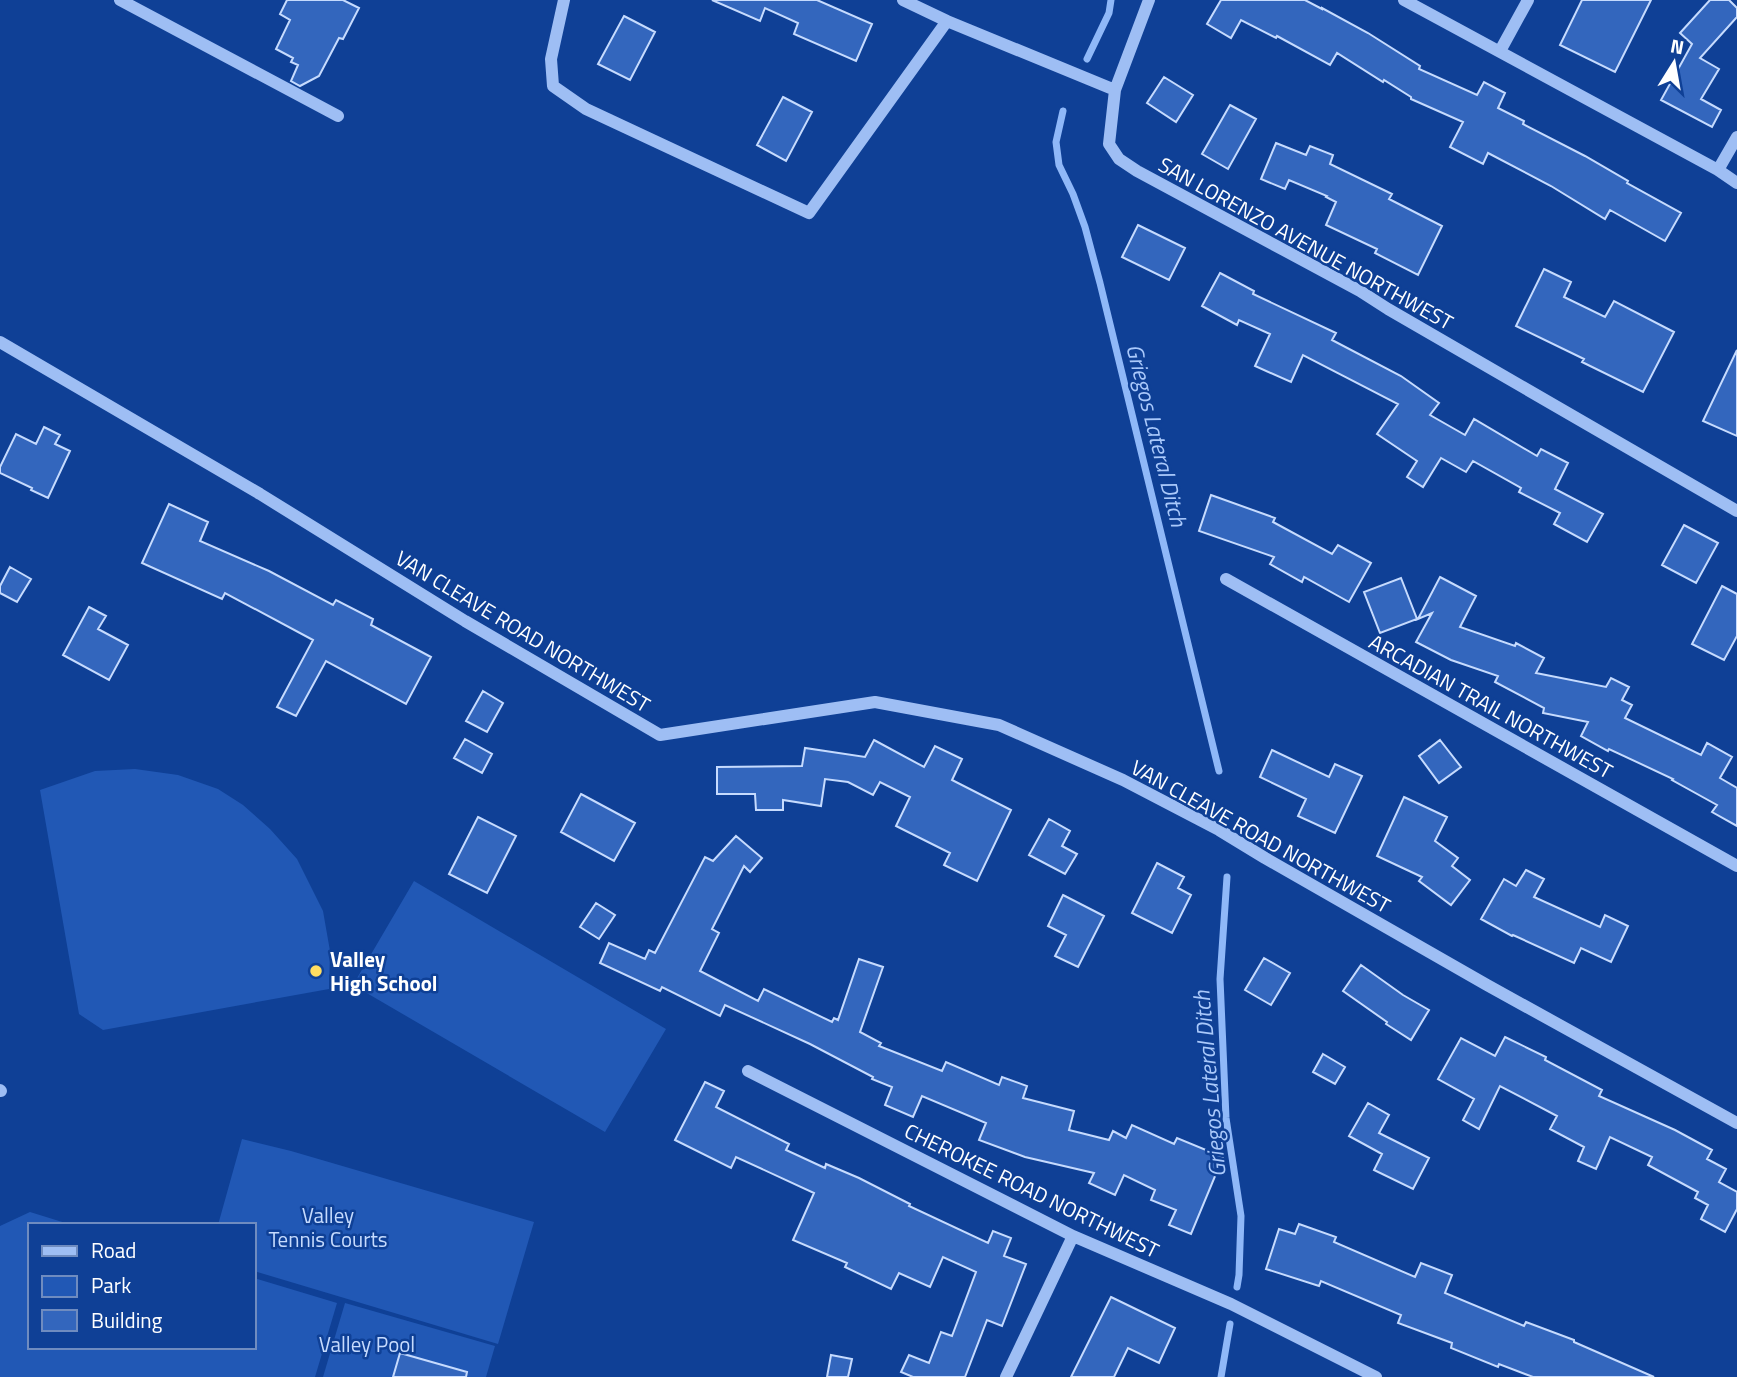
<svg xmlns="http://www.w3.org/2000/svg" width="1737" height="1377" font-family="'Titillium Web',sans-serif">
	<style>
		.green { fill: #2158b5 }
		.lines { fill: none; stroke-linecap: round; stroke-linejoin: round }
		.stream { stroke: #8fb8f8; stroke-width: 7 }
		.building { fill: #3366bd; stroke: #c6dbfe; stroke-width: 2 }
		.minor { stroke: #9ebef4; stroke-width: 12 }
		.poi-dot { fill: #ffdd61; stroke: #0f4096; stroke-width: 2.5 }
		.labels { text-anchor: middle; dominant-baseline: central; stroke-width: 5; stroke-linejoin: round; paint-order: stroke }
		.street-label { font-size: 21px; fill: #fff; stroke: #0f4096 }
		.poi-label { font-size: 21px; font-weight: bold; fill: #fff; stroke: #0f4096; text-anchor: start }
		.park-label { font-size: 21px; fill: #c6dbfe; stroke: #0f4096 }
		.water-label { font-size: 23px; font-style: italic; fill: #aac9fb; stroke: #0f4096 }
	</style>
	<rect width="100%" height="100%" fill="#0f4096"/>
	<path class="green" d="M135 769 178 775 218 789 243 805 270 829 297 859 323 911 330 951 329 989 103 1030 79 1014 40 790 95 771Z
		M414 881 666 1029 605 1132 353 985Z
		M242 1139 291 1151 534 1222 498 1344 254 1271V1225H218Z
		M30 1212 72 1225H30V1347H254V1278L337 1303 315 1377H0V1226Z
		M345 1303 495 1346 486 1377H323Z"/>
	<g class="lines">
		<path class="stream" d="M1087 59 1109 13 1111 0
			M1063 111 1056 142 1059 165 1073 194 1085 227 1100 283 1219 771
			M1227 877 1220 979 1226 1118 1241 1216 1239 1275 1237 1287
			M1221 1377 1230 1324"/>
	</g>
	<path class="building" d="M287 0H343L359 8 343 39 339 38 319 76 300 86 291 81 298 65 291 62 293 58 276 49 290 20 280 14Z
		M712 0H817L872 24 856 61 794 34 798 23 765 8 760 21Z
		M1221 0H1305L1322 9V8L1368 33 1420 66 1419 69 1477 95 1484 82 1505 93 1498 108 1524 121 1523 124 1585 156 1628 181 1627 183 1681 213 1665 241 1610 210 1605 219 1551 186 1488 153 1483 164 1450 147 1463 122 1411 99V97L1384 80 1383 82 1337 53 1330 65 1277 36 1276 38 1241 20 1231 38 1207 24Z
		M1582 0H1651L1615 72 1560 45Z
		M1710 0H1729L1737 8V17L1700 58 1719 69 1701 99 1721 110 1712 127 1661 100 1692 44 1680 33Z
		M624 16 655 32 630 80 598 64Z
		M1164 77 1193 95 1176 122 1147 103Z
		M783 97 812 112 786 161 757 145Z
		M1230 105 1256 119 1228 169 1202 154Z
		M1276 143 1306 155 1310 146 1333 155 1330 164 1392 194 1389 199 1442 226 1418 275 1375 253 1377 249 1326 225 1336 202 1326 197 1327 196 1289 180 1285 189 1261 179Z
		M1138 225 1185 248 1169 280 1122 257Z
		M1544 269 1571 282 1564 297 1605 317 1614 301 1674 332 1643 392 1582 362 1584 359 1516 326Z
		M1220 273 1254 291 1253 294 1336 333 1332 340 1401 376 1439 403 1430 415 1465 435 1474 419 1537 456 1541 449 1568 463 1555 489 1603 514 1587 542 1554 524 1560 513 1519 492 1521 488 1473 461 1466 472 1441 458 1423 487 1407 477 1417 461 1377 434 1398 404 1303 355 1291 382 1255 366 1270 334 1239 320 1237 325 1202 306Z
		M1737 350V436L1703 421Z
		M44 427 60 435 55 444 70 451 48 498 31 490 32 488 0 473V467L16 434 36 444Z
		M1211 495 1275 518 1273 522 1332 554 1338 545 1371 563 1349 602 1304 577 1302 582 1270 564 1274 557 1199 531Z
		M169 504 208 522 200 541 269 571 333 605 336 600 373 619 371 625 431 657 406 704 326 661 296 716 277 707 313 640 225 593 222 599 142 563Z
		M1684 525 1718 543 1696 583 1662 565Z
		M10 567 31 579 17 602 0 593V586Z
		M1440 577 1476 596 1460 627 1515 646 1516 643 1544 658 1536 673 1606 687 1611 678 1629 687 1622 700 1632 705 1625 718 1701 755 1707 743 1732 757 1720 778 1737 788V826L1712 812 1717 805 1672 780 1673 779 1609 749 1608 751 1581 736 1588 722 1543 713 1544 708 1495 682 1498 676 1451 660 1416 642 1432 613 1418 619Z
		M1401 578 1417 619 1380 633 1364 592Z
		M1722 586 1737 594V636L1724 660 1692 644Z
		M89 607 106 616 98 629 128 645 109 680 63 655Z
		M483 691 503 703 487 732 466 721Z
		M465 739 492 754 482 773 454 758Z
		M874 740 924 767 935 746 962 759 952 780 1011 810 977 881 944 865 950 853 896 826 910 797 880 782 873 795 848 782 825 779 821 806 783 800V810H756L755 794H717V767L802 766 805 748 865 757Z
		M1440 740 1461 767 1439 783 1419 756Z
		M1272 750 1329 777 1335 764 1362 776 1335 833 1298 816 1306 799 1260 777Z
		M581 794 635 823 614 861 561 832Z
		M1404 797 1447 817 1435 841 1458 858 1452 866 1470 880 1451 905 1419 881 1422 877 1377 856Z
		M478 817 516 836 487 893 449 874Z
		M1049 819 1070 831 1062 846 1077 854 1065 874 1029 855Z
		M736 836 762 858 750 872 744 866 712 929 719 933 700 971 758 1001 764 989 832 1022 834 1018 838 1020 859 959 883 967 860 1032 881 1043 879 1046 942 1071 946 1062 999 1085 1002 1077 1027 1086 1023 1098 1074 1111 1069 1130 1109 1140 1113 1131 1126 1138 1132 1125 1174 1144 1177 1138 1223 1157 1191 1234 1169 1225 1176 1210 1151 1200 1155 1190 1124 1175 1115 1195 1089 1183 1094 1173 1025 1157 979 1140 986 1123 922 1096 913 1117 885 1105 892 1087 872 1079 873 1077 810 1044 725 1005 720 1016 662 987 660 991 600 963 609 943 645 959 649 950 655 953 705 857 713 861Z
		M1157 863 1184 877 1178 888 1191 895 1172 933 1132 913Z
		M1526 870 1544 879 1534 897 1600 927 1605 915 1628 926 1611 962 1581 948 1574 963 1513 935 1512 936 1481 919 1504 879 1516 886Z
		M1063 895 1104 916 1078 967 1055 956 1066 935 1048 926Z
		M596 903 615 915 599 939 580 927Z
		M1264 958 1290 973 1271 1005 1245 990Z
		M1361 965 1403 995 1429 1010 1411 1040 1386 1024 1387 1022 1343 991Z
		M1505 1037 1546 1057 1545 1060 1602 1090 1599 1096 1675 1130 1712 1150 1707 1159 1726 1169 1719 1182 1737 1192V1209L1725 1232 1701 1219 1708 1205 1695 1198 1698 1192 1648 1165 1652 1157 1610 1137 1596 1169 1578 1161 1584 1147 1550 1129 1557 1116 1500 1086 1479 1129 1463 1120 1474 1099 1438 1079 1461 1038 1495 1056Z
		M1323 1054 1345 1067 1335 1084 1313 1072Z
		M705 1082 724 1091 716 1107 789 1144 786 1150 825 1168 826 1164 859 1178 910 1204 909 1206 988 1243 993 1231 1011 1238 1004 1256 1026 1264 1002 1326 987 1320 965 1377H913L901 1372 909 1355 929 1363 941 1332 952 1336 976 1272 943 1257 930 1287 899 1273 891 1289 845 1267 847 1263 793 1240 814 1193 736 1157 731 1168 675 1140Z
		M1368 1103 1389 1115 1379 1133 1429 1158 1413 1189 1374 1170 1382 1154 1349 1136Z
		M1299 1224 1336 1237 1334 1242 1415 1277 1421 1263 1452 1275 1445 1293 1524 1326 1526 1322 1574 1340V1342L1654 1377H1533L1499 1364 1498 1367 1451 1348 1452 1343 1398 1323 1401 1315 1321 1281 1319 1286 1266 1269 1279 1229 1295 1234Z
		M1111 1297 1175 1328 1159 1363 1128 1348 1114 1377H1071Z
		M400 1353 467 1372 466 1377H393Z
		M831 1355 852 1359 848 1377H827Z"/>
	<g class="lines">
		<path class="minor" d="M120 0 338 116
			M564 0 551 59 553 86 586 109 809 213 947 21
			M903 0 947 21 1115 90 1109 144 1119 159 1137 171 1360 291 1388 309 1737 511
			M1404 0 1718 170 1737 183
			M1500 51 1528 0
			M1115 90 1149 0
			M1718 170 1737 137
			M0 342 260 494 465 621 660 735 875 702 999 725 1123 780 1219 830 1265 858 1487 985 1737 1123
			M1226 579 1737 866
			M748 1071 1073 1236 1231 1304 1376 1377
			M0 1090 1 1091
			M1006 1377 1073 1236"/>
	</g>
	<circle class="poi-dot" cx="316" cy="971" r="7"/>
	<g class="labels">
		<g class="street-label">
			<text transform="translate(1306 243) rotate(29)">SAN LORENZO AVENUE NORTHWEST</text>
			<text transform="translate(523 631) rotate(31)">VAN CLEAVE ROAD NORTHWEST</text>
			<text transform="translate(1491 706) rotate(29)">ARCADIAN TRAIL NORTHWEST</text>
			<text transform="translate(1261 836) rotate(29)">VAN CLEAVE ROAD NORTHWEST</text>
			<text transform="translate(1032 1190) rotate(26)">CHEROKEE ROAD NORTHWEST</text>
		</g>
		<g class="poi-label">
			<text x="330" y="959">Valley<tspan x="330" dy="24">High School</tspan></text>
		</g>
		<g class="park-label">
			<text x="328" y="1215">Valley<tspan x="328" dy="24">Tennis Courts</tspan></text>
			<text x="367" y="1344">Valley Pool</text>
		</g>
		<g class="water-label">
			<text transform="translate(1157 435) rotate(76)">Griegos Lateral Ditch</text>
			<text transform="translate(1209 1084) rotate(-95)">Griegos Lateral Ditch</text>
		</g>
	</g>
	<rect x="28" y="1223" width="228" height="126" fill="#0f4096" stroke="#6f8cc0" stroke-width="2"/>
	<rect x="42" y="1246" width="35" height="10" fill="#9ebef4" stroke="#6f8cc0" stroke-width="2"/>
	<text x="91" y="1258" font-size="21" fill="#ffffff">Road</text>
	<rect x="42" y="1276" width="35" height="21" fill="#2158b5" stroke="#6f8cc0" stroke-width="2"/>
	<text x="91" y="1293" font-size="21" fill="#ffffff">Park</text>
	<rect x="42" y="1310" width="35" height="21" fill="#3366bd" stroke="#6f8cc0" stroke-width="2"/>
	<text x="91" y="1328" font-size="21" fill="#ffffff">Building</text>
	<g transform="translate(1674 63) rotate(11)" stroke="#0f4096" stroke-width="5" paint-order="stroke">
	<path d="M0-5L12 26L0 18L-12 26Z" fill="#ffffff"/>
	<text y="-10" font-size="19" font-weight="bold" text-anchor="middle" fill="#ffffff">N</text>
	</g>
</svg>
